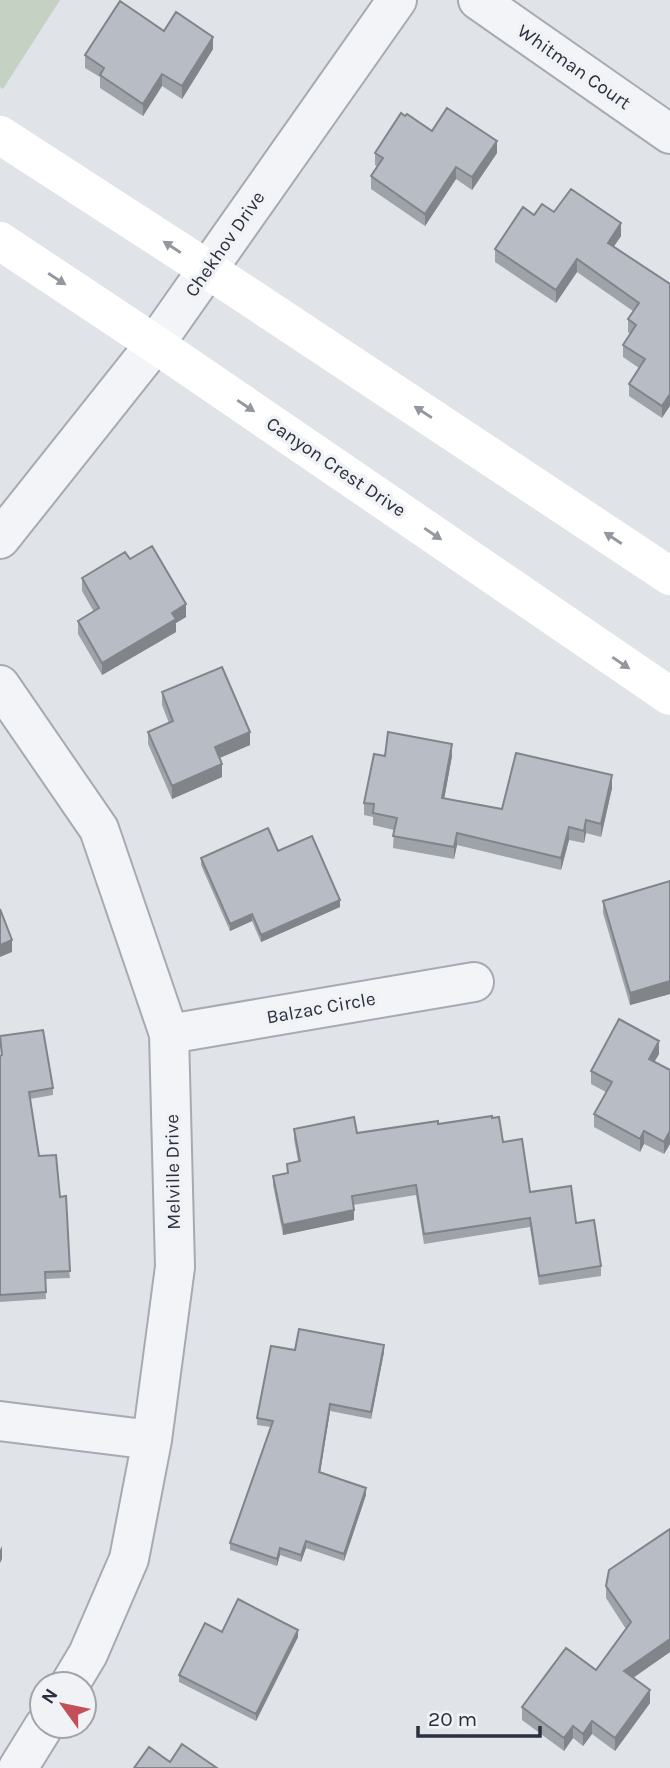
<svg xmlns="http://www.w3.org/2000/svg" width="670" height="1768" font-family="Karla,sans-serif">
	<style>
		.green { fill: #c5d1c2 }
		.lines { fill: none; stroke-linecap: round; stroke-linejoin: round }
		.street-casing { stroke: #a6aab2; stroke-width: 42 }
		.street { stroke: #f3f4f7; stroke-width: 38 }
		.secondary { stroke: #fff; stroke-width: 38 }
		.wall { fill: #9ea2a9 }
		.shaded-wall { fill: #818489 }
		.building { fill: #b8bcc4; stroke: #818489; stroke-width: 2 }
		.oneway { fill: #94989e }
		.labels { text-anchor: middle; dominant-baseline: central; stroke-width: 7; stroke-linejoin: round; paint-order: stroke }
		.street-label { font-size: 19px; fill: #2a303e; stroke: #f0f2f6 }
	</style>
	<rect width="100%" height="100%" fill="#e0e3e8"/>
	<path class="green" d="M0 0H60L3 89 0 87Z"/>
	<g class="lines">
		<g class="street-casing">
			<path id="street" d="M478 0 670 134
				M0 539 155 344 397 0
				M0 685 99 829 169 1034 175 1267 152 1440 129 1559 88 1654 70 1684
				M169 1034 474 982
				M0 1421 152 1440
				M18 1768 44 1726"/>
		</g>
		<use href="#street" class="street"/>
		<path class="secondary" d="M0 135 207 269 670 576
			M0 241 155 344 670 696"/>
	</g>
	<path class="wall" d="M164 31 213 49 182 99 162 86 143 116 100 88V77L85 68V55Z
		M432 131 497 153 472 190 456 179 425 226 371 189V176L377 166 375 165V153Z
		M554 212 621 236 614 246 670 284 662 418 629 396V384L639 368 623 357V345L630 334 628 332V319L633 311 577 272 556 303 495 262V249L534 215Z
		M130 559 186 617 176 623V632L102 675 78 634V621L94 612 82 591V578Z
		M162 692 250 745 219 758 222 777 172 799 148 744V732L169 723 162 705Z
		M385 756H452L444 799 502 809 612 788 601 837 586 833 584 843 569 840 561 870 457 845 454 859 393 848 394 830 373 825V817L364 815V803Z
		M278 851 340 907 261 942 252 921 230 931 201 865V858Z
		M670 881V994L630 1005 603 913V901Z
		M0 1036 53 1088V1095L30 1099 39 1156 60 1197 70 1278 45 1279 46 1299 0 1302V1056H1Z
		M659 1054 654 1062 670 1071V1144L664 1154 644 1144 640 1152 594 1127V1114L606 1092 591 1084V1071Z
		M438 1124 503 1142 530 1192 576 1223 601 1266V1276L539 1285 530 1227 424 1244 416 1195 353 1205 354 1220 283 1235 273 1185V1176L287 1173V1164L298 1161 294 1139V1129L357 1133Z
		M384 1352 371 1419 330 1411 320 1473 366 1495 344 1561 306 1548 301 1562 280 1555 277 1566 230 1550V1543L271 1427 257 1425V1418Z
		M670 1529V1652L633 1678 650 1703 615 1751 592 1734 583 1746 573 1738 564 1751 522 1720V1707L596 1670 626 1629 606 1598V1586Z
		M222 1632 298 1637 256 1721 179 1682V1675Z"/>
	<path class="shaded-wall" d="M213 37V49L182 99V86Z
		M162 74V86L143 116V104Z
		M497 141V153L472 190V177Z
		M456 167V179L425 226V214Z
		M621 223V236L608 255V243Z
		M577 259V272L556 303V290Z
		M670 394V406L662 418V406Z
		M186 604V617L176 623V632L102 675V663Z
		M250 732V745L215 760V747Z
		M452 744V756L442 811V798Z
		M222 764V777L172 799V786Z
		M612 775V788L601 837V824Z
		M586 820V833L584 843V831Z
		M569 827V840L561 870V858Z
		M457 833V845L454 859V847Z
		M340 900V907L261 942V935Z
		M252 914V921L230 931V924Z
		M12 940V952L0 957V945Z
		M670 981V994L630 1005V993Z
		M659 1041V1054L649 1071V1059Z
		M644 1131V1144L640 1152V1139Z
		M670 1131V1144L664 1154V1142Z
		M354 1210V1220L283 1235V1225Z
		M384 1345V1352L371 1419V1412Z
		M330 1404V1411L319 1479V1472Z
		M366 1488V1495L344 1561V1554Z
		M306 1541V1548L301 1562V1555Z
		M2 1546V1559L0 1563V1550Z
		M280 1548V1555L277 1566V1559Z
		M298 1630V1637L256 1721V1714Z
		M670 1639V1652L624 1684V1671Z
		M650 1690V1703L615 1751V1738Z
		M592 1721V1734L583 1746V1734Z
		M573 1726V1738L564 1751V1738Z"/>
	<path class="building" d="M120 1 164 31 176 12 213 37 182 86 162 74 143 104 100 75 104 68 85 55Z
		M447 108 497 141 472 177 456 167 425 214 371 176 383 158 375 153 401 113 405 116 407 114 432 131Z
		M571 189 621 223 608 243 670 284V394L662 406 629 384 645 359 623 345 636 325 628 319 639 303 577 259 556 290 495 249 523 207 534 215 542 204 554 212Z
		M152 546 186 604 172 613 176 619 102 663 78 621 99 608 82 578 125 552 130 559Z
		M222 667 250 732 215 747 222 764 172 786 148 732 173 721 162 692Z
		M388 732 452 744 442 798 502 809 516 753 612 775 601 824 586 820 584 831 569 827 561 858 457 833 454 847 393 836 397 818 373 813 374 804 364 803 374 754 385 756Z
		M268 828 278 851 312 836 340 900 261 935 252 914 230 924 201 858Z
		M670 881V981L630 993 603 901Z
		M0 909 12 940 0 945Z
		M619 1019 659 1041 649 1059 670 1070V1131L664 1142 644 1131 640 1139 594 1114 612 1082 591 1071Z
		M43 1030 53 1088 29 1092 39 1156 56 1155 60 1197 66 1196 70 1271 45 1272 46 1292 0 1295V1056L2 1055 0 1036Z
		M492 1116V1118L499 1117 503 1142 522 1139 530 1192 571 1186 576 1223 594 1220 601 1266 539 1276 530 1218 424 1234 416 1185 352 1196 354 1210 283 1225 273 1176 288 1173 287 1164 300 1161 294 1129 354 1117 357 1133 438 1121V1124Z
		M299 1329 384 1345 371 1412 330 1404 319 1472 366 1488 344 1554 306 1541 301 1555 280 1548 277 1559 230 1543 273 1421 257 1418 271 1346 295 1350Z
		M670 1529V1639L624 1671 650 1690 615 1738 592 1721 583 1734 573 1726 564 1738 522 1707 566 1648 596 1670 631 1622 606 1586 609 1570Z
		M238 1599 298 1630 256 1714 179 1675 205 1623 222 1632Z
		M182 1744 217 1768H134L149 1747 170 1762Z"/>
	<defs><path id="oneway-solid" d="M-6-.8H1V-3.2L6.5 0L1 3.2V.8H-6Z" transform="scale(1.75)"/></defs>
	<g class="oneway">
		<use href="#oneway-solid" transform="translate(172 247) rotate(-147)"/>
		<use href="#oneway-solid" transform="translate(57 279) rotate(33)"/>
		<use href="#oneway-solid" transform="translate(246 406) rotate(34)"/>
		<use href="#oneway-solid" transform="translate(423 412) rotate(-147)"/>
		<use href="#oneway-solid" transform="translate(433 534) rotate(34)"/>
		<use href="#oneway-solid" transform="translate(613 538) rotate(-147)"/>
		<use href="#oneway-solid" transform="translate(621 663) rotate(34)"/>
	</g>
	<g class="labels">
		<g class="street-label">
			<text transform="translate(574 67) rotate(35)">Whitman Court</text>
			<text transform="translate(225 244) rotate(-55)">Chekhov Drive</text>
			<text transform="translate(336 467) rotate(34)">Canyon Crest Drive</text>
			<text transform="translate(321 1008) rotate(-10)">Balzac Circle</text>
			<text transform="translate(173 1172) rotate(-91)">Melville Drive</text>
		</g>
	</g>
	<g transform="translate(63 1705) rotate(303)"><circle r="33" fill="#f0f2f6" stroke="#a1a4ac" stroke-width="2"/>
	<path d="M0-5L12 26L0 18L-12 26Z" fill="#c44f58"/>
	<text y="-10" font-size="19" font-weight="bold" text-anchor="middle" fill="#2a303e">N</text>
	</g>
	<path d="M418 1726v10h122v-10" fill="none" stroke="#2a303e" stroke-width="3.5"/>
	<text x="428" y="1726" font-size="21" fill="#2a303e" stroke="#f0f2f6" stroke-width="5" paint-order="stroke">20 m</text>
</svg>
